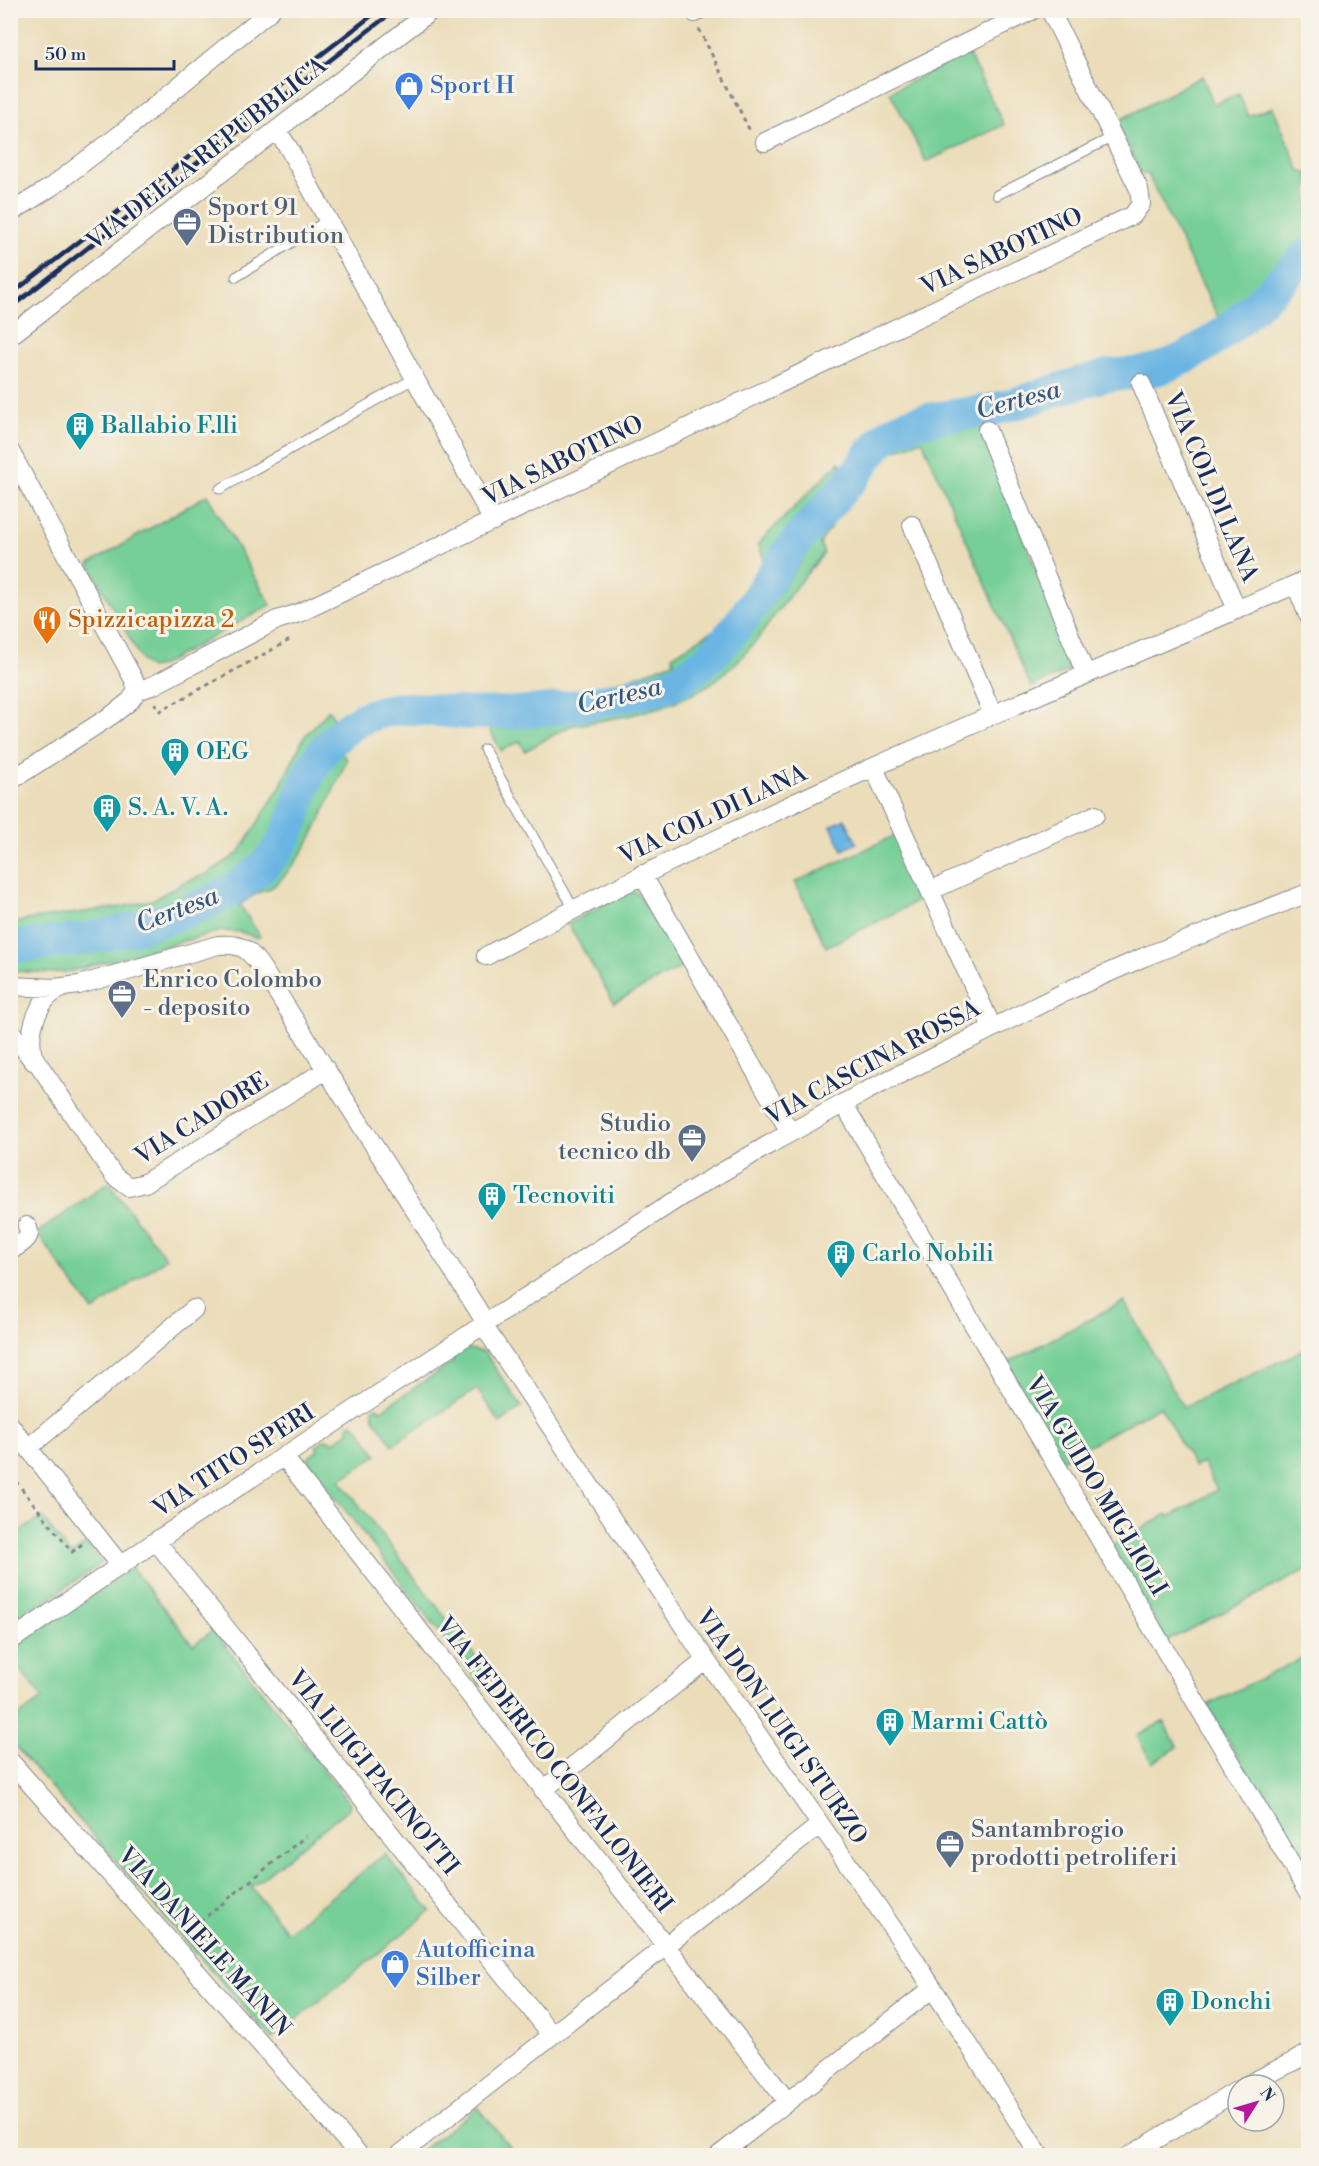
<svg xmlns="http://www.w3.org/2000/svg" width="1319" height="2166" font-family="'Libre Bodoni',serif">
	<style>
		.green { fill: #76cf96; stroke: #487f7a; stroke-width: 1.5 }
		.water { fill: #6ab5e3; stroke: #4272a0; stroke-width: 1.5 }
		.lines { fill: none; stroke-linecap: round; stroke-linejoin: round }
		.river { stroke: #6ab5e3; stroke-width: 33 }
		.service-casing { stroke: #83868c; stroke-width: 11 }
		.minor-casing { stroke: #83868c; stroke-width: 20 }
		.path { stroke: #83868c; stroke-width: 3; stroke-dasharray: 4.5 4.5; stroke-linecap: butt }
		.service { stroke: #fff; stroke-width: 9 }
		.minor { stroke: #fff; stroke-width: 18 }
		.rail { stroke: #1b2f5e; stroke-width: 4.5 }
		.labels { text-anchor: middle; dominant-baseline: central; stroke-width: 6; stroke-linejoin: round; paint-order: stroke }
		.shop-label { font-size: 24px; fill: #366cbe; stroke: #f7f3e8; text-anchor: start }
		.street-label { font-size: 24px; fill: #1b2f5e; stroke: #f7f3e8 }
		.service-label { font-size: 24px; fill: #4e5e75; stroke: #f7f3e8; text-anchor: start }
		.culture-label { font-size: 24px; fill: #0d838f; stroke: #f7f3e8; text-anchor: start }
		.food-label { font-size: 24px; fill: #c56008; stroke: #f7f3e8; text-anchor: start }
		.water-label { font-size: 26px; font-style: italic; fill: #335786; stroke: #f7f3e8 }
	</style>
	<rect width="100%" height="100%" fill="#f7f3e8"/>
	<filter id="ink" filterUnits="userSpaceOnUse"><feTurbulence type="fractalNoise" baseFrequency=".0167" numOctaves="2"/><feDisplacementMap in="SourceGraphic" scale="12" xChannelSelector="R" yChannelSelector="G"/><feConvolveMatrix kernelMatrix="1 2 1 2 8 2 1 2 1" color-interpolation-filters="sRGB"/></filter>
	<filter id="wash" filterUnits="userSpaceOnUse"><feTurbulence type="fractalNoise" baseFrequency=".008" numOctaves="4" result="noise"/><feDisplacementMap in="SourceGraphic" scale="24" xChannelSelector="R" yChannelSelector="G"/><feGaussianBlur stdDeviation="1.35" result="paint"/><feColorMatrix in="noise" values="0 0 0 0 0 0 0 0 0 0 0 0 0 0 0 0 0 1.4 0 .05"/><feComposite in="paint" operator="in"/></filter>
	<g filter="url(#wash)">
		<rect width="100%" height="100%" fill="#ebddb9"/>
		<path class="green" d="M968 53 1004 125 926 162 890 92Z
			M1202 76 1214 104 1239 94 1248 116 1273 107 1299 170 1308 173V243L1217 330 1195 345 1161 361 1148 365 1101 368 1000 401 938 413 910 415 890 424 874 437 799 520 765 562 758 544 839 462 845 470 864 443 888 421 906 412 1020 392 1097 365 1146 357 1173 348 1198 336 1220 321 1147 173 1142 175 1116 122Z
			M987 416 989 421 980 425 1075 668 1031 687 922 440 880 456C907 424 949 423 987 416Z
			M207 495 271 605 160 666 150 668 142 661 89 564Z
			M851 497 820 543 824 553 795 588 756 641 738 661 715 681 693 694 664 706 627 716 570 726 525 751 520 741 501 751 486 723C525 725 561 718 599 710 624 705 652 702 675 692 730 668 765 613 798 566 814 542 833 520 851 497Z
			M717 628 720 634C706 648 691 666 673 673 664 676 654 675 645 678 631 681 618 687 604 688L674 662 672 656Z
			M329 710 336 721C318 738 305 760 298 783 293 801 290 819 280 835 273 848 262 860 250 869 214 895 128 926 84 932 59 935 35 934 11 938V924L26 920 121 907 153 900 184 882 207 874 239 853 280 787 304 737Z
			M350 741 341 752 347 760C327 802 311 853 276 884 269 891 263 890 256 894 250 897 245 901 240 905L260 936 258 938 240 932 221 931 72 971 54 973 11 971V959L129 938 214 907 259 882 283 860 303 831 309 815 310 799 319 775 327 763Z
			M896 835 925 898 826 947 795 882Z
			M630 890 639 894 682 967 614 1003 568 924Z
			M108 1183 166 1258 93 1311 37 1233Z
			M1124 1301 1183 1407 1308 1348V1569L1167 1641 1112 1545 1167 1514 1169 1517 1217 1490 1203 1463 1194 1467 1160 1406 1062 1460 1007 1363Z
			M464 1348 484 1352 522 1407 500 1423 477 1389 393 1445 374 1418 373 1409 376 1407 381 1410 453 1362V1355Z
			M352 1423 358 1427 377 1455 340 1480 492 1678 481 1686 309 1463V1457L318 1450 316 1446 326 1439 333 1442 349 1432 348 1425Z
			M42 1517 71 1555 87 1543 102 1563 11 1624V1537Z
			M132 1568 193 1645 213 1630 350 1803 349 1808 251 1887 287 1932 385 1854 431 1911 272 2039 11 1742 10 1722 43 1698 11 1658V1650Z
			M1308 1655V1858L1300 1861 1207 1705Z
			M1163 1721 1178 1747 1152 1763 1137 1736Z
			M478 2107 516 2155H415Z"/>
		<path class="water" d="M845 819 857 843 843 850 831 826Z"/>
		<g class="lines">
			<path class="river" d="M10 948C36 944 63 942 89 938 150 928 239 901 278 850 293 829 296 807 305 784 317 752 341 726 374 714 403 703 438 712 468 713 521 715 573 708 624 696 648 691 670 688 690 673 737 639 756 596 789 551 808 526 830 504 851 480 865 463 878 438 899 428 924 416 970 415 999 408 1035 399 1069 384 1105 376 1118 374 1131 374 1144 372 1159 370 1175 363 1188 356 1235 331 1270 290 1308 254"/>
		</g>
	</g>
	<g filter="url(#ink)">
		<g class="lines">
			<g class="service-casing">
				<path id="service" d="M997 195 1113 137
					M236 277 328 220
					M220 489 415 378
					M484 749 574 909"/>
			</g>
			<g class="minor-casing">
				<path id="minor" d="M695 13 699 10
					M277 131 288 147 493 521
					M765 142 1033 10
					M10 213 51 187 122 133 271 10
					M10 336 432 10
					M1141 383 1237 610
					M987 430 1086 675
					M10 451 134 680 137 691
					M912 525 993 715
					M1296 585 1308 615
					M874 768 992 1027
					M10 781 112 715 130 701 137 691 154 685 277 620 299 613 1133 215 1141 204 1139 189 1050 10
					M642 874 790 1132
					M930 891 1095 815
					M486 956C751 812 1032 699 1308 579
					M10 986 55 988 79 985 218 945C243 943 250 950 263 970L486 1323
					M66 987C38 994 27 1031 33 1056L114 1176 129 1187 145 1183 326 1070
					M10 1030 33 1061
					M843 1103 1308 1893
					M10 1251C20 1244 34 1239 27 1226
					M483 1325 706 1660 914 1959 1040 2156
					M10 1425 121 1566
					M28 1448 194 1309
					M284 1457 787 2101
					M156 1541 552 2035
					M10 1641 156 1541 486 1323 683 1195 770 1144 866 1091 1065 992 1144 957 1308 893
					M10 1761 360 2156
					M543 1790 706 1660
					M1247 2085 1308 2054
					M398 2156 820 1825
					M718 2156 933 1988
					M1129 2156 1238 2090"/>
			</g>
			<path class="path" d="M699 29 751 133
				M154 705 156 704 160 711 288 641 285 636
				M10 1474 72 1552 82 1544
				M186 1933 306 1836"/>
			<use href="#service" class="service"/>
			<use href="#minor" class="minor"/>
			<path class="rail" d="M10 295 379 10
				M10 308 395 10"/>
		</g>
	</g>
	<defs>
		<g id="shop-pin" transform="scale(1.5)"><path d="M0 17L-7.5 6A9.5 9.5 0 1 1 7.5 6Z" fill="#3f7fe0" stroke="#f7f3e8"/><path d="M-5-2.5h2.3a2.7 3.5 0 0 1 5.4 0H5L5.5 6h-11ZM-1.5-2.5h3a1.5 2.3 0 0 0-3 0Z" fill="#fff"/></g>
		<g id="office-pin" transform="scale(1.5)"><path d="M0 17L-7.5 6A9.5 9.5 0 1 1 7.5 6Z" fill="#5c6f8a" stroke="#f7f3e8"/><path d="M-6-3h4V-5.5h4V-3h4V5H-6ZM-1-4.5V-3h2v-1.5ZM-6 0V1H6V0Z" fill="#fff"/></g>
		<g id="building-pin" transform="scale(1.5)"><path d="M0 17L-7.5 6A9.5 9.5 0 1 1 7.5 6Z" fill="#0f9aa8" stroke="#f7f3e8"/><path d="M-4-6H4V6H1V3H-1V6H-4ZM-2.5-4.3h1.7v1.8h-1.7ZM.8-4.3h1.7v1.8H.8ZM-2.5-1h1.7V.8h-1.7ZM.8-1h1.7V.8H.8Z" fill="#fff"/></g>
		<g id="restaurant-pin" transform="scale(1.5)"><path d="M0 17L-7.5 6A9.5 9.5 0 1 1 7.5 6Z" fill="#e8710a" stroke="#f7f3e8"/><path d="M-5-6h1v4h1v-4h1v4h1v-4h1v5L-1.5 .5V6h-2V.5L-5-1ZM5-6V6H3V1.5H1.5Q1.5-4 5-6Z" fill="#fff"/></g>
	</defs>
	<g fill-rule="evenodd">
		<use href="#shop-pin" x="409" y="86"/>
		<use href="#office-pin" x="187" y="222"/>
		<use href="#building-pin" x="80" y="426"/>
		<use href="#restaurant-pin" x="47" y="620"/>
		<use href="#building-pin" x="175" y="752"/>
		<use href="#building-pin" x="107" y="808"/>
		<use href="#office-pin" x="122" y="994"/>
		<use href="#office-pin" x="692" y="1138"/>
		<use href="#building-pin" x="492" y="1196"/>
		<use href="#building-pin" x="841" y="1254"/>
		<use href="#building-pin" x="890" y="1722"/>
		<use href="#office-pin" x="950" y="1844"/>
		<use href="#shop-pin" x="395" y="1964"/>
		<use href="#building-pin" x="1170" y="2002"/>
	</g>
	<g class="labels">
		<g class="shop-label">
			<text x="430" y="86">Sport H</text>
			<text x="416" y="1950">Autofficina<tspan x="416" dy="28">Silber</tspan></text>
		</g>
		<g class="street-label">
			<text transform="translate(207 154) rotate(-38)">VIA DELLA REPUBBLICA</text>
			<text transform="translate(1002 252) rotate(-25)">VIA SABOTINO</text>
			<text transform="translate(563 461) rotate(-26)">VIA SABOTINO</text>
			<text transform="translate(1211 487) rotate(67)">VIA COL DI LANA</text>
			<text transform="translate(713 815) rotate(-25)">VIA COL DI LANA</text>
			<text transform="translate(873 1063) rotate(-28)">VIA CASCINA ROSSA</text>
			<text transform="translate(202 1119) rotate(-32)">VIA CADORE</text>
			<text transform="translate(234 1461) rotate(-33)">VIA TITO SPERI</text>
			<text transform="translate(1096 1486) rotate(59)">VIA GUIDO MIGLIOLI</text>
			<text transform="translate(781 1727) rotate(55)">VIA DON LUIGI STURZO</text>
			<text transform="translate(554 1765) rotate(52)">VIA FEDERICO CONFALONIERI</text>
			<text transform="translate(373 1773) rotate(51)">VIA LUIGI PACINOTTI</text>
			<text transform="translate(204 1942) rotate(48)">VIA DANIELE MANIN</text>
		</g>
		<g class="service-label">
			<text x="208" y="208">Sport 91<tspan x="208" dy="28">Distribution</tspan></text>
			<text x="143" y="980">Enrico Colombo<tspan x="143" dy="28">- deposito</tspan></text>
			<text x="671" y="1124" text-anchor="end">Studio<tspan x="671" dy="28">tecnico db</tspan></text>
			<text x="971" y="1830">Santambrogio<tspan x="971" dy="28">prodotti petroliferi</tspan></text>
		</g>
		<g class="culture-label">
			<text x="101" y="426">Ballabio F.lli</text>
			<text x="196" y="752">OEG</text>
			<text x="128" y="808">S. A. V. A.</text>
			<text x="513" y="1196">Tecnoviti</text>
			<text x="862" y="1254">Carlo Nobili</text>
			<text x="911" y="1722">Marmi Cattò</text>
			<text x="1191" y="2002">Donchi</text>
		</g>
		<g class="food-label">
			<text x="68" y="620">Spizzicapizza 2</text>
		</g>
		<g class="water-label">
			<text transform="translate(1018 400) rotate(-15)">Certesa</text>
			<text transform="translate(619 696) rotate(-13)">Certesa</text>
			<text transform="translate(177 910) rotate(-21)">Certesa</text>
		</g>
	</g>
	<rect width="1319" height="2166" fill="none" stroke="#f7f3e8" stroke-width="36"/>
	<g transform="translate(1256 2103) rotate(53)"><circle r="28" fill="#f7f3e8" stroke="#9fa5b1" stroke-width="1.5"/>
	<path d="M0-4.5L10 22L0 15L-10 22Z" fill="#b5179e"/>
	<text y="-9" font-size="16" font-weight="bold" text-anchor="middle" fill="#1b2f5e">N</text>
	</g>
	<path d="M36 60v9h138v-9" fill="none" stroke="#1b2f5e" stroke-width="3"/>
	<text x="45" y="60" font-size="18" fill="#1b2f5e" stroke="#f7f3e8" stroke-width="4.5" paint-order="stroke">50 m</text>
</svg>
